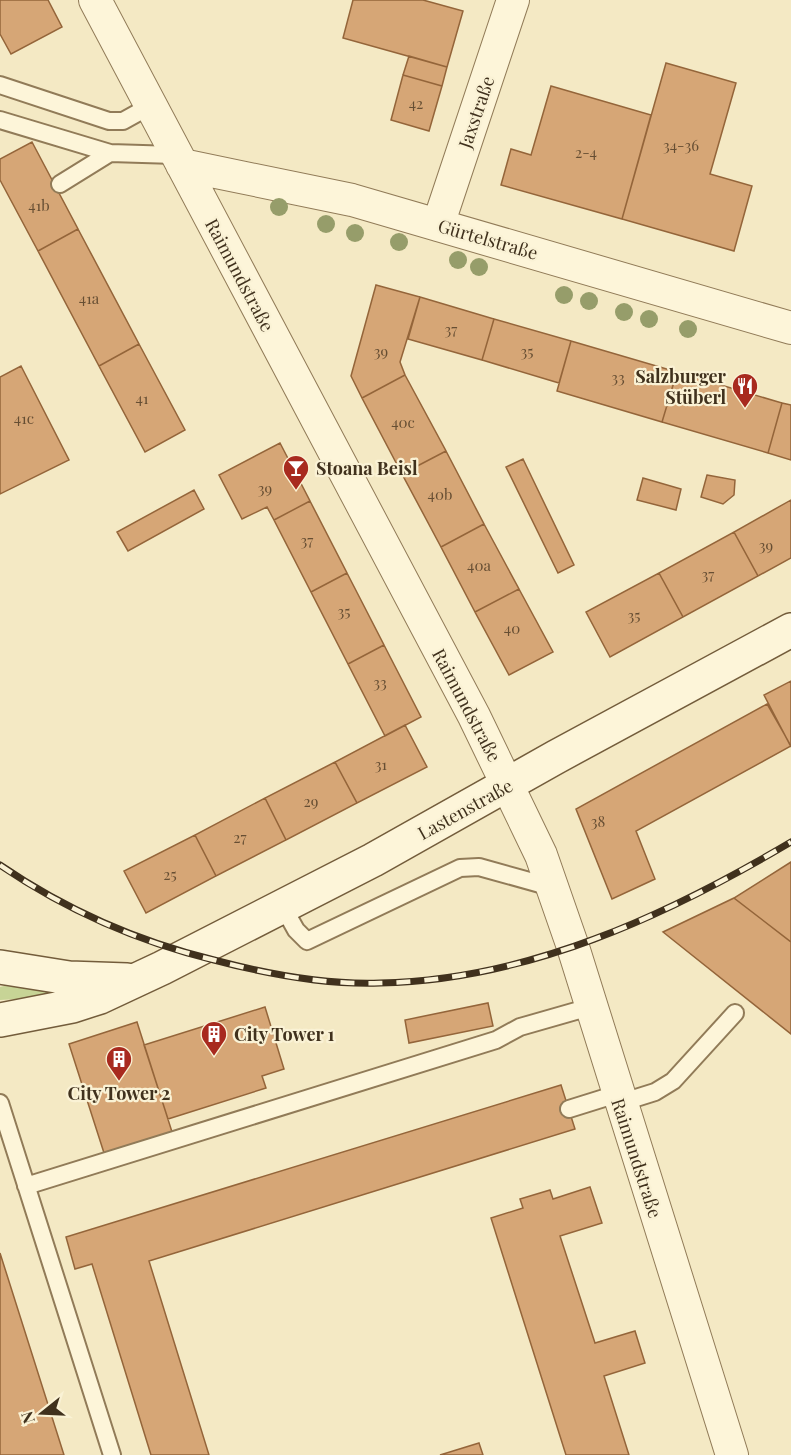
<svg xmlns="http://www.w3.org/2000/svg" width="791" height="1455" font-family="'Playfair Display',serif">
	<style>
		.green { fill: #c7d496 }
		.building { fill: #d6a676; stroke: #94653a; stroke-width: 1.5 }
		.lines { fill: none; stroke-linecap: round; stroke-linejoin: round }
		.service-casing { stroke: #917b58; stroke-width: 20 }
		.minor-casing { stroke: #917b58; stroke-width: 34 }
		.secondary-casing { stroke: #735c3b; stroke-width: 36 }
		.service { stroke: #fdf5d9; stroke-width: 16 }
		.minor { stroke: #fdf5d9; stroke-width: 32 }
		.secondary { stroke: #fdf5d9; stroke-width: 33 }
		.rail-casing { stroke: #40311d; stroke-width: 7 }
		.rail { stroke: #faf2d5; stroke-width: 4.5; stroke-dasharray: 14; stroke-linecap: butt }
		.tree { fill: #969d6a }
		.labels { text-anchor: middle; dominant-baseline: central; stroke-width: 4.5; stroke-linejoin: round; paint-order: stroke }
		.number-label { font-size: 15px; fill: #664e33 }
		.street-label { font-size: 18px; fill: #40311d; stroke: #faf2d5 }
		.poi-label { font-size: 18px; font-weight: bold; fill: #40311d; stroke: #faf2d5; text-anchor: start }
	</style>
	<rect width="100%" height="100%" fill="#f4e9c4"/>
	<path class="green" d="M4 986 66 990 36 998 0 1000V987Z"/>
	<path class="building" d="M0 0H48L62 27 11 54 0 34Z
		M353 0H423L463 11 447 67 343 38Z
		M409 56 447 67 442 86 403 75Z
		M666 63 736 83 710 174 752 186 734 251 622 219Z
		M403 75 442 86 429 131 391 120Z
		M551 86 651 115 622 219 501 185 511 149 531 155Z
		M32 142 78 229 38 251 0 180V159Z
		M78 229 139 344 99 366 38 251Z
		M376 285 420 297 400 362 405 375 362 398 351 376Z
		M420 297 494 319 482 360 408 339Z
		M494 319 571 341 559 383 482 360Z
		M571 341 677 372 662 422 557 391Z
		M139 344 185 430 145 452 99 366Z
		M21 366 69 460 0 494V377Z
		M677 372 782 403 768 453 662 422Z
		M405 375 446 451 402 474 362 398Z
		M782 403 791 405V460L768 453Z
		M280 443 310 501 274 520 267 507 242 519 219 475Z
		M446 451 484 524 441 547 402 474Z
		M523 459 574 565 558 573 506 467Z
		M707 475 735 480 734 495 723 504 701 497Z
		M643 478 681 489 676 510 637 500Z
		M194 490 204 509 128 551 117 532Z
		M791 500V558L758 576 734 532Z
		M310 501 347 573 311 592 274 520Z
		M484 524 519 589 475 612 441 547Z
		M734 532 758 576 683 617 659 573Z
		M347 573 384 645 348 664 311 592Z
		M659 573 683 617 610 657 586 612Z
		M519 589 553 652 509 675 475 612Z
		M384 645 421 717 385 736 348 664Z
		M791 681V747L764 695Z
		M767 704 791 746 636 831 655 879 612 899 576 809Z
		M405 725 427 767 357 803 335 762Z
		M335 762 357 803 286 840 265 798Z
		M265 798 286 840 216 876 195 835Z
		M195 835 216 876 146 913 124 871Z
		M791 862V942L734 898Z
		M734 898 791 942V1034L663 932Z
		M488 1003 493 1026 409 1043 405 1020Z
		M265 1007 284 1069 262 1076 266 1088 168 1119 144 1045Z
		M137 1022 173 1135 105 1156 69 1044Z
		M561 1085 575 1129 149 1261 209 1455H151L92 1264 75 1269 66 1237Z
		M590 1187 602 1223 560 1236 595 1343 635 1331 645 1363 604 1376 629 1455H566L491 1218 523 1208 520 1199 550 1190 553 1199Z
		M0 1253 64 1455H0Z
		M479 1443 483 1455H440Z"/>
	<g class="lines">
		<g class="service-casing">
			<path id="service" d="M0 85 109 121H123L150 106
				M0 120 110 153
				M60 184 110 153 175 155
				M282 905 296 930 307 941 460 868 479 867 551 887
				M0 1103 112 1455
				M620 1103 655 1092 673 1081 735 1013
				M569 1109 617 1094
				M26 1186 496 1040 520 1027 590 1007"/>
		</g>
		<g class="minor-casing">
			<path id="minor" d="M95 0 474 716 541 855 573 947 732 1455
				M182 165 352 200 791 328
				M438 225 513 0"/>
		</g>
		<g class="secondary-casing">
			<path id="secondary" d="M0 967 69 978 127 980
				M0 1020 72 1006 100 997 162 968 373 860 556 757 791 630"/>
		</g>
		<use href="#service" class="service"/>
		<use href="#minor" class="minor"/>
		<use href="#secondary" class="secondary"/>
		<g class="rail-casing">
			<path id="rail" d="M0 865C66 910 136 941 214 960 267 974 325 985 380 983 528 980 666 916 791 842"/>
		</g>
		<use href="#rail" class="rail"/>
	</g>
	<g class="tree">
		<circle cx="279" cy="207" r="9"/>
		<circle cx="326" cy="224" r="9"/>
		<circle cx="355" cy="233" r="9"/>
		<circle cx="399" cy="242" r="9"/>
		<circle cx="458" cy="260" r="9"/>
		<circle cx="479" cy="267" r="9"/>
		<circle cx="564" cy="295" r="9"/>
		<circle cx="589" cy="301" r="9"/>
		<circle cx="624" cy="312" r="9"/>
		<circle cx="649" cy="319" r="9"/>
		<circle cx="688" cy="329" r="9"/>
	</g>
	<defs>
		<g id="restaurant-pin" transform="scale(1.35)"><path d="M0 17L-7.5 6A9.5 9.5 0 1 1 7.5 6Z" fill="#a82a1f" stroke="#faf2d5"/><path d="M-5-6h1v4h1v-4h1v4h1v-4h1v5L-1.5 .5V6h-2V.5L-5-1ZM5-6V6H3V1.5H1.5Q1.5-4 5-6Z" fill="#fff"/></g>
		<g id="bar-pin" transform="scale(1.35)"><path d="M0 17L-7.5 6A9.5 9.5 0 1 1 7.5 6Z" fill="#a82a1f" stroke="#faf2d5"/><path d="M-6-5H6L.8 .8V4.5H3.5V6h-7V4.5H-.8V.8Z" fill="#fff"/></g>
		<g id="building-pin" transform="scale(1.35)"><path d="M0 17L-7.5 6A9.5 9.5 0 1 1 7.5 6Z" fill="#a82a1f" stroke="#faf2d5"/><path d="M-4-6H4V6H1V3H-1V6H-4ZM-2.5-4.3h1.7v1.8h-1.7ZM.8-4.3h1.7v1.8H.8ZM-2.5-1h1.7V.8h-1.7ZM.8-1h1.7V.8H.8Z" fill="#fff"/></g>
	</defs>
	<g fill-rule="evenodd">
		<use href="#restaurant-pin" x="745" y="386"/>
		<use href="#bar-pin" x="296" y="468"/>
		<use href="#building-pin" x="214" y="1034"/>
		<use href="#building-pin" x="119" y="1059"/>
	</g>
	<g class="labels">
		<g class="number-label">
			<text x="416" y="103">42</text>
			<text x="681" y="145">34-36</text>
			<text x="586" y="152">2-4</text>
			<text x="39" y="205">41b</text>
			<text x="89" y="298">41a</text>
			<text x="451" y="329">37</text>
			<text x="381" y="351">39</text>
			<text x="527" y="351">35</text>
			<text x="618" y="377">33</text>
			<text x="142" y="398">41</text>
			<text x="24" y="418">41c</text>
			<text x="403" y="422">40c</text>
			<text x="265" y="488">39</text>
			<text x="440" y="494">40b</text>
			<text x="307" y="540">37</text>
			<text x="766" y="545">39</text>
			<text x="479" y="565">40a</text>
			<text x="708" y="574">37</text>
			<text x="344" y="611">35</text>
			<text x="634" y="615">35</text>
			<text x="512" y="628">40</text>
			<text x="380" y="682">33</text>
			<text x="381" y="764">31</text>
			<text x="311" y="801">29</text>
			<text x="598" y="821">38</text>
			<text x="240" y="837">27</text>
			<text x="170" y="874">25</text>
		</g>
		<g class="street-label">
			<text transform="translate(476 112) rotate(-71)">Jaxstraße</text>
			<text transform="translate(488 239) rotate(16)">Gürtelstraße</text>
			<text transform="translate(240 275) rotate(62)">Raimundstraße</text>
			<text transform="translate(467 705) rotate(62)">Raimundstraße</text>
			<text transform="translate(465 809) rotate(-29)">Lastenstraße</text>
			<text transform="translate(637 1158) rotate(72)">Raimundstraße</text>
		</g>
		<g class="poi-label">
			<text x="726" y="376" text-anchor="end">Salzburger<tspan x="726" dy="21">Stüberl</tspan></text>
			<text x="316" y="468">Stoana Beisl</text>
			<text x="234" y="1034">City Tower 1</text>
			<text x="119" y="1093" text-anchor="middle">City Tower 2</text>
		</g>
	</g>
	<g transform="translate(42 1413) rotate(252)" stroke="#faf2d5" stroke-width="4.5" paint-order="stroke">
	<path d="M0-4.5L10 22L0 15L-10 22Z" fill="#40311d"/>
	<text y="-9" font-size="16" font-weight="bold" text-anchor="middle" fill="#40311d">N</text>
	</g>
</svg>
